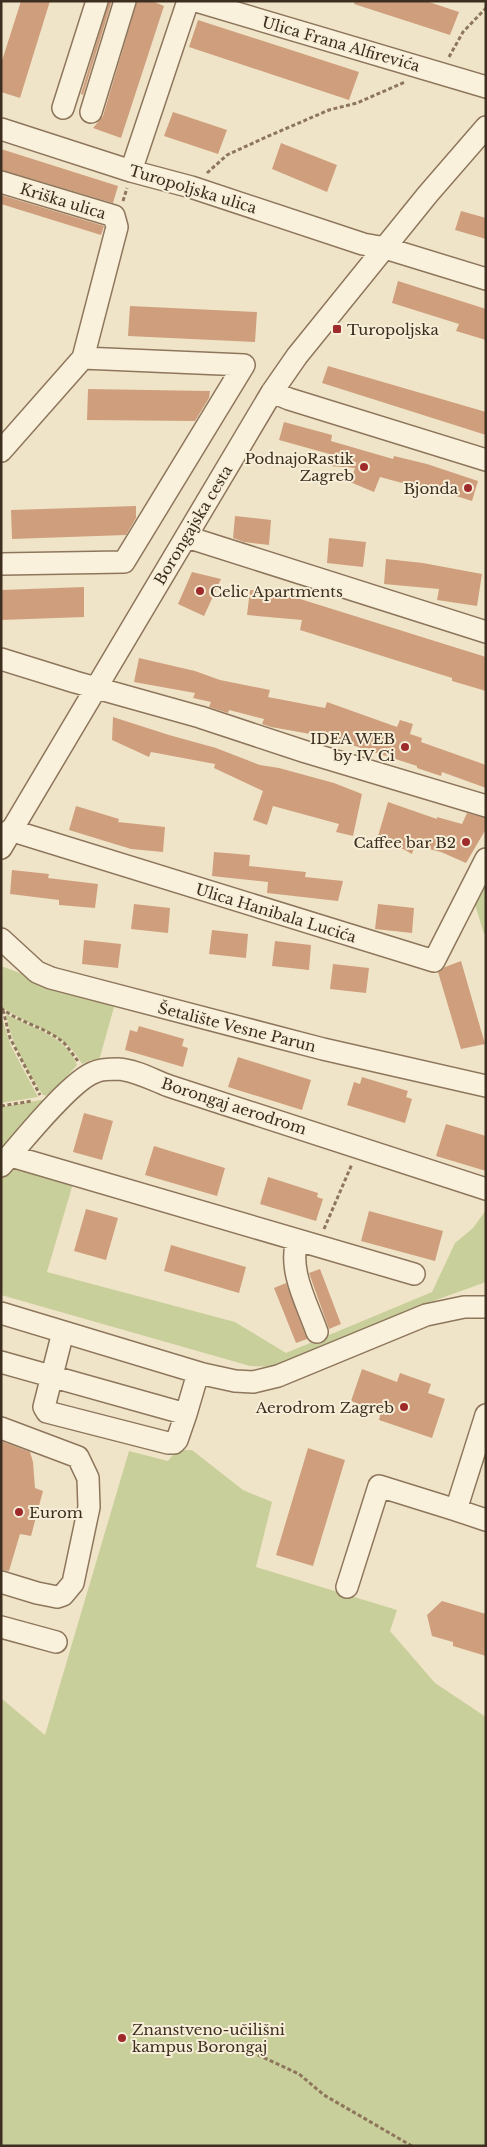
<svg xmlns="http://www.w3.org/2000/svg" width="487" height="2147" font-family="'Libre Baskerville',serif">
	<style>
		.green { fill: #c9cf9b }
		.building { fill: #cf9f7d }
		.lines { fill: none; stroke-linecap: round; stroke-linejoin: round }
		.minor-casing { stroke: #8d765c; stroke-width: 24 }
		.path { stroke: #8d765c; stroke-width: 3; stroke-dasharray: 4 2.5; stroke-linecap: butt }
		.minor { stroke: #faf1dc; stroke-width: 21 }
		.poi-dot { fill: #9e2a2b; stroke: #f7eed8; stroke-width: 2 }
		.labels { text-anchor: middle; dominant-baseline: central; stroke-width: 4; stroke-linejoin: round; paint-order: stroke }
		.street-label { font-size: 15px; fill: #3d2e20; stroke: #f7eed8 }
		.poi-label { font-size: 15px; fill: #3d2e20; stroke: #f7eed8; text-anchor: end }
	</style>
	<rect width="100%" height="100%" fill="#f0e4c8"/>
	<path class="green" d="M486 876V933L484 934 473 898Z
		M1 966 36 979 116 1000 100 1057 98 1060H91L82 1064C64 1030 28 1027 1 1006Z
		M6 1014C30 1027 67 1036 77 1065L49 1096 43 1095C27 1070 11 1044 6 1014Z
		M1 1015 11 1046 38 1097 1 1103Z
		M47 1099 1 1153V1107Z
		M15 1167 74 1180 47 1272 235 1322 286 1353 432 1292 455 1243 473 1228 486 1210V1282L436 1300 280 1367 250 1366 1 1295V1178L8 1170Z
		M177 1450H192L243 1490 272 1502 256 1567 397 1610 390 1631 435 1683 486 1717V2146H1V1698L45 1735 129 1451 168 1461Z"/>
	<path class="building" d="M21 1H50L20 98 1 92V64Z
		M109 1H112L83 95 81 94Z
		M137 1H152L164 6 121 138 93 128 103 116Z
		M355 1H426L459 12 450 35 354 4Z
		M198 20 359 72 349 100 189 47Z
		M173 112 227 130 218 154 164 136Z
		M281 143 337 165 327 192 272 169Z
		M1 149 118 186 113 203 1 170Z
		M1 195 104 226 101 235 1 204Z
		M461 211 486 218V239L455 230Z
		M398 281 486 309V340L456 331 459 324 392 303Z
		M130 306 257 312 255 342 128 336Z
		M328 366 486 412V435L322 383Z
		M88 389 210 391 209 398 195 421 87 420Z
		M284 422 332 435 331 441 393 459 394 456 427 464 478 481 472 501 421 485V488L380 477 374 492 350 482 355 468 330 466 333 455 279 440Z
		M136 506V518L126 535 12 539 11 510Z
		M235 516 271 520 269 545 244 542 233 538Z
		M329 538 366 542 363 567 327 563Z
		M386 559 423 563 482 574 477 606 437 600 439 589 384 584Z
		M192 572 221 579 204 616 178 604Z
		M84 587V617L1 620V590Z
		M250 590 281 593 486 657V691L452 681V678L300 630 302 620 247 615Z
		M139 658 195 671 220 680 270 690 268 697 325 708 327 702 397 727 400 720 413 724 410 734 422 738 421 742 486 765V788L442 772 441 776 417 768V766L327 737 271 727 262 724 264 719 229 710 228 713 209 707 211 702 193 698 195 693 134 682Z
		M113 717 169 735 216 748 260 765 279 768 334 783 362 794 353 836 336 832 339 824 273 806 267 825 253 820 263 791 214 768 215 764 151 752 149 757 112 740Z
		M388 802 437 819V817L462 824 467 813 486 818V829L466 863 441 852 425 848 416 841 412 854 403 849 376 843Z
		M76 806 119 819 118 822 165 827 163 852 131 849 69 830Z
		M214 852 250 855 249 866 306 872 305 877 343 881 338 901 267 893 268 882 212 876Z
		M12 870 49 874 48 878 98 884 95 908 59 905V900L10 894Z
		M134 904 170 908 168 933 131 929Z
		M378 904 414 908 412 933 375 929Z
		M212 930 248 934 246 958 209 954Z
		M84 940 121 944 118 968 82 964Z
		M275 941 311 945 309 970 272 966Z
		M461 961 485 1044 461 1049 438 972 445 967Z
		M333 964 369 968 366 993 330 989Z
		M139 1026 184 1039 182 1046 188 1048 183 1067 125 1050 130 1030 137 1032Z
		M238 1057 311 1080 302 1110 228 1087Z
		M362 1077 408 1091 406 1097 412 1099 405 1123 347 1105 354 1082 360 1084Z
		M84 1113 113 1121 102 1160 73 1152Z
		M446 1124 486 1136V1171L436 1156Z
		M154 1146 225 1168 217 1196 145 1175Z
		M268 1177 318 1193 317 1197 323 1199 316 1221 260 1204Z
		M86 1209 118 1218 106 1260 74 1251Z
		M369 1211 443 1231 435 1261 361 1241Z
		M171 1245 246 1267 239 1293 164 1271Z
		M320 1269 341 1324 329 1329 309 1273Z
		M286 1283 307 1339 296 1343 274 1288Z
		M362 1369 397 1382 400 1373 431 1384 428 1393 445 1399 432 1438 379 1420 381 1412 351 1401Z
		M1 1441 30 1452 33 1462 35 1488 43 1491 31 1536 20 1534 9 1571 1 1570Z
		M308 1448 345 1460 313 1566 276 1555Z
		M442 1601 486 1614V1656L453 1646V1642L432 1636 427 1615Z"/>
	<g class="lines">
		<g class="minor-casing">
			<path id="minor" d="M196 1 486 87
				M63 108 97 1
				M91 112 125 1
				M1 129 131 171 191 187 363 244 385 248 486 279
				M131 171 188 1
				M1 182 114 216 117 227 83 358 1 451
				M272 392 289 399 486 460
				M187 537 486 632
				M1 564 124 562 244 365 83 358
				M1 659 75 682 200 717 306 752 486 806
				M10 830 434 961 486 859
				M1 848 272 392 297 356 428 194 486 127
				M1 939 37 972 51 978 323 1049 486 1086
				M11 1156 414 1274
				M1 1166C20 1144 71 1080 95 1072 101 1069 111 1069 118 1069 135 1070 153 1080 169 1086L486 1189
				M297 1240C288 1271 307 1303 317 1332
				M1 1313 203 1374 235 1381 253 1382 278 1376 426 1315 464 1307H486
				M63 1332 44 1407 47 1412 168 1443H174L177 1440 186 1414
				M1 1362 186 1414 198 1373
				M486 1415 456 1510 486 1520
				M1 1428 78 1457 88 1478 89 1507 73 1583 63 1595 57 1597 37 1593 1 1582
				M347 1587 379 1486 456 1510
				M1 1627 56 1642"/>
		</g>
		<path class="path" d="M449 57 463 32 486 8
			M207 173 227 155 264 138 329 110 357 103 405 82
			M123 201 127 188
			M1 1008C20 1023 45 1027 63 1042 68 1047 73 1055 78 1061
			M3 1010 10 1038 40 1095
			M1 1106 32 1101
			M324 1229 352 1164
			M258 2055 299 2074 324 2095 412 2146"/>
		<use href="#minor" class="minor"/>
	</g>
	<g class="poi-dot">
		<rect x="332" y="324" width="10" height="10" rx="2.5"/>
		<circle cx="364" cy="467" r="5"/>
		<circle cx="468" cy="488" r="5"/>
		<circle cx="200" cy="591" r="5"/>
		<circle cx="405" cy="747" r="5"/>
		<circle cx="466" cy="842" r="5"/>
		<circle cx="404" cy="1407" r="5"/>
		<circle cx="19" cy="1512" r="5"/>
		<circle cx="122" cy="2038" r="5"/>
	</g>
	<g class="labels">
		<g class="street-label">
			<text transform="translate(341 44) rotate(16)">Ulica Frana Alfirevića</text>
			<text transform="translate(193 189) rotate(17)">Turopoljska ulica</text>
			<text transform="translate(63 201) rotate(17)">Kriška ulica</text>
			<text transform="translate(193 525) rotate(-59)">Borongajska cesta</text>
			<text transform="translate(276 913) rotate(17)">Ulica Hanibala Lucića</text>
			<text transform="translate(237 1027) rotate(14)">Šetalište Vesne Parun</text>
			<text transform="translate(234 1106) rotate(18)">Borongaj aerodrom</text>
		</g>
		<g class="poi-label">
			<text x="347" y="329" text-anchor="start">Turopoljska</text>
			<text x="354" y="458">PodnajoRastik<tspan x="354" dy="17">Zagreb</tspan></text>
			<text x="458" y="488">Bjonda</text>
			<text x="210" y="591" text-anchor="start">Celic Apartments</text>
			<text x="395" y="738">IDEA WEB<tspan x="395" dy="17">by IV Ci</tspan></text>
			<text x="456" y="842">Caffee bar B2</text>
			<text x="394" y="1407">Aerodrom Zagreb</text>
			<text x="29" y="1512" text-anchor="start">Eurom</text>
			<text x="132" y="2029" text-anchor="start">Znanstveno-učilišni<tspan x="132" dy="17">kampus Borongaj</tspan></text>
		</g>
	</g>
	<rect width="487" height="2147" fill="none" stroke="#3d2e20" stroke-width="5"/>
</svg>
